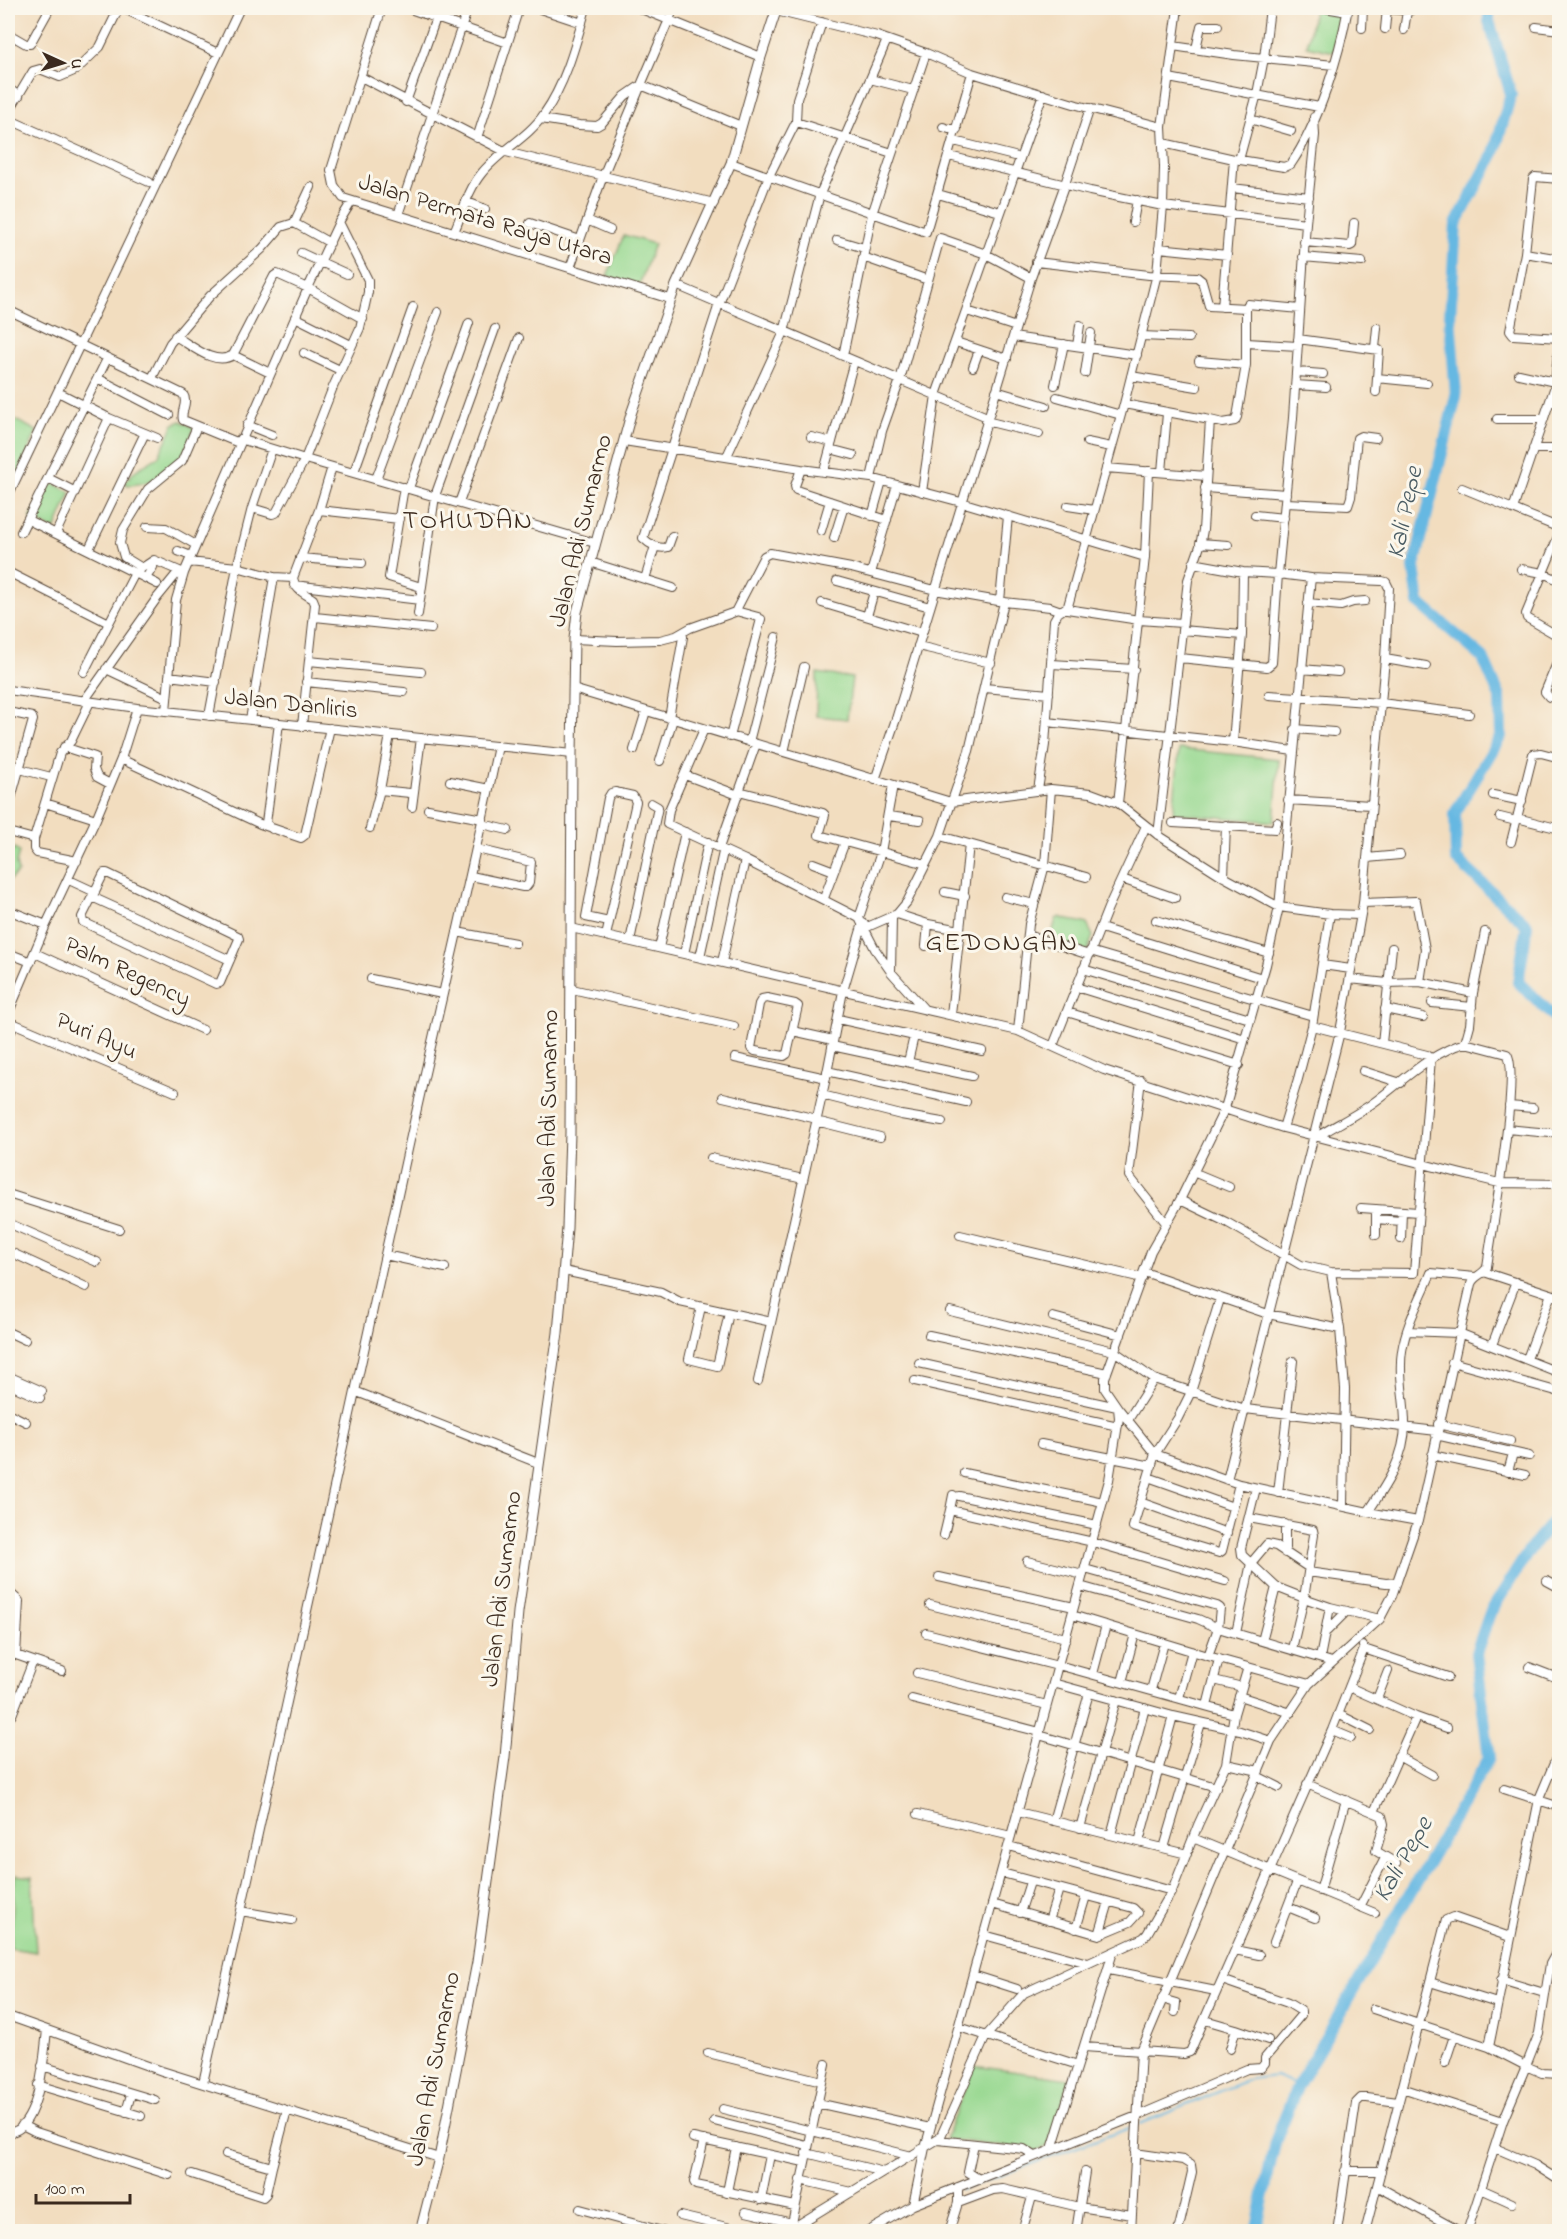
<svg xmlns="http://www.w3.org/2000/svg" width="1567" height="2239" font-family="'Indie Flower',sans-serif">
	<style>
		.green { fill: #97d890; stroke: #698157; stroke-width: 1.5 }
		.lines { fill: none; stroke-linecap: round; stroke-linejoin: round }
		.stream { stroke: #66b8e2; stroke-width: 2 }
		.river { stroke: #66b8e2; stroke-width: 12 }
		.minor-casing { stroke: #564536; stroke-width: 10 }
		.major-casing { stroke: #564536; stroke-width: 11 }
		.minor { stroke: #fff; stroke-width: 8 }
		.major { stroke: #fff; stroke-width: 9 }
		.labels { text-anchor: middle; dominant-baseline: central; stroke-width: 6; stroke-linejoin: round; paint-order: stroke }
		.street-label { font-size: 24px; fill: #3b2a1e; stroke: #fbf7ec }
		.water-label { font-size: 26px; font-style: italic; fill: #4a5c63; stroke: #fbf7ec }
		.quarter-label { font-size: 27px; letter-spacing: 1.5px; fill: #3b2a1e; stroke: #fbf7ec }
	</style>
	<rect width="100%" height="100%" fill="#fbf7ec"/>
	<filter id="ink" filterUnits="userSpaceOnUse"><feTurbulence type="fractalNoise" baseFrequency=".0167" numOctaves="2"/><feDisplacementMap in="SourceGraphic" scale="12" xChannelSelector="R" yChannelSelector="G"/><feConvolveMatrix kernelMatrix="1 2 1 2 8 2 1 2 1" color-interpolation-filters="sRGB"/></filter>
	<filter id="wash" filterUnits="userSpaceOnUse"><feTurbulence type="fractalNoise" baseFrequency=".008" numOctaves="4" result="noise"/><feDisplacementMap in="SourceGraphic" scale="24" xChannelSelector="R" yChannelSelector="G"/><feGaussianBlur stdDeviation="1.35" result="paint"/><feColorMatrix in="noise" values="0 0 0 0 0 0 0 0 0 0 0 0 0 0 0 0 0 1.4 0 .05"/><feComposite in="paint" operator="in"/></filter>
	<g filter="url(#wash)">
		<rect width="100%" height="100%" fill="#f2ddbf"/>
		<path class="green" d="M1314 10 1340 16 1342 18 1334 52 1307 46Z
			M624 235 654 244 639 286 607 276Z
			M8 416 37 431 13 485 8 483Z
			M181 421 194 428C190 437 187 450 181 458 168 475 148 485 127 485L125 482 136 470 158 457 174 424Z
			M49 481 71 492 55 530 30 519Z
			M817 673 852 678 847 719 816 716Z
			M1179 749 1279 759 1274 822 1173 813Z
			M14 848 19 852 16 864 18 872 8 882V851H13Z
			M1060 917C1069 922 1077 920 1087 924L1093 936 1087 952 1050 940 1056 919Z
			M15 1875 32 1877 36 1952 10 1948Z
			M974 2066 1070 2079 1048 2146 1037 2151 945 2139Z"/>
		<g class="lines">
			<path class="stream" d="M1140 2124 1250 2079 1276 2076 1298 2085
				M960 2190 1135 2126"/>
			<path class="river" d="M1489 8V21L1511 94 1494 153 1456 224 1450 317 1456 396 1414 567 1419 603 1483 658 1500 697 1501 736 1455 813 1456 859 1527 925 1518 982 1560 1022
				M1256 2232 1275 2142 1298 2085 1489 1758 1476 1653 1490 1613 1530 1549 1560 1513"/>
		</g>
	</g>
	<g filter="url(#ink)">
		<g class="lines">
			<g class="minor-casing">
				<path id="minor" d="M122 8 218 53
					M382 8 331 170 334 185 343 198 670 299
					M407 8 508 43
					M537 8 582 23
					M639 8 761 57
					M1325 8 1348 12
					M1378 8 1410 11
					M776 11 877 36 926 53 972 73 1077 105 1162 127
					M1536 27 1560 30
					M1362 28 1363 8
					M1385 29 1387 9
					M1404 30 1407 11
					M8 42 14 37 26 44H30L50 8
					M1173 46 1234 55 1334 65
					M1196 49 1201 26H1218
					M361 77 506 152 714 203
					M1169 78 1319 107
					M870 79 913 90
					M8 88 19 96
					M406 102 436 18
					M8 113 33 71 40 69 60 77 76 70 100 47 119 8
					M8 119 149 182
					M541 119 579 125 597 126 602 123 625 96 641 85 674 8
					M1250 119 1291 131
					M796 122 797 99 822 22
					M943 127 949 129H957
					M477 138 519 8
					M954 141 1014 156
					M1163 143 1234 159 1284 167 1291 164C1319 123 1339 57 1348 8
					M949 156 1090 191 1163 206 1306 223
					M1239 160 1257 94 1264 58 1270 8
					M731 163 926 232 972 73
					M1232 188 1309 197
					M938 194 1000 212
					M467 202 485 209
					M398 215 468 8
					M587 220 610 230
					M339 222 368 280V292L360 328 333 387 305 459 595 543
					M1133 222 1137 200
					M294 223 311 187
					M530 223 580 240
					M454 232C462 214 468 190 481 174 499 151 528 138 544 114 566 83 576 43 586 8
					M837 240 864 248
					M1304 242 1350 246 1352 245 1354 223
					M1159 248 1227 255
					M301 253 347 274
					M1525 253 1560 259
					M863 257 928 280
					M1303 257 1362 262
					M1036 262 1149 275 1197 277 1202 281 1209 306 1246 308V365L1237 417 1235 421 1223 423 1210 420 1203 530 1200 546 1188 580 1158 835
					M570 268 603 176 641 85 741 126
					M676 285 987 417
					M1222 307 1234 159
					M1246 308 1248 304 1300 309
					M8 310 183 394C189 403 180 411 183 420L239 443
					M967 311 1016 327
					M295 317 351 345
					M1560 329 1555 386 1513 509 1560 528
					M175 336C191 345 215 367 233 355L274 276 277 274 308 288 363 319
					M1142 336 1189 338
					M1013 337 1137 355
					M1559 338 1513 335 1510 331 1525 253 1533 179 1535 177 1560 179
					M1298 339 1379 350 1376 392
					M956 342 1007 359
					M1247 343 1298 346
					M1077 346 1080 325
					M1375 348 1377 328
					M304 353 340 370
					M233 355 270 373
					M843 356 872 214 926 53
					M1199 361 1246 365
					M973 367 979 350
					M1297 372 1323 374
					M1085 373 1091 333
					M1519 374 1555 382
					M1131 376 1197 387
					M152 378 170 343 210 296 262 249 281 227 294 223 330 243
					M1377 378 1427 383
					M99 379 169 415
					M1055 385 1064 344
					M1296 385 1326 387
					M996 391 1046 406
					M60 393 109 418 145 433 89 549
					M1057 397 1121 415
					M1550 402H1560
					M1124 404 1210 420
					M1497 419H1544
					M986 421 1039 434
					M247 425 272 435
					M145 433 157 438
					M811 437 832 442
					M240 439 305 459 276 513 272 514 252 508
					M624 441 801 469 871 478 961 502 1145 557
					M1087 442 1111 447
					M830 449 853 455
					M1533 449H1560
					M727 456 784 332 820 194 887 40
					M1106 468 1206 476
					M801 469 795 486 796 490 887 520
					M824 471 854 361
					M354 472 413 307
					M1162 472 1167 413
					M48 478 74 491
					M871 478 882 431 900 380 940 238 986 254 1031 278
					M376 479 438 312
					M404 487 389 577 421 587
					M409 488 469 323
					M1205 488 1286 494
					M1462 488 1513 509
					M922 492 936 395 1043 94
					M8 496 240 8
					M459 503 519 338
					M1286 503 1348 506 1351 497 1357 438 1361 436 1376 438
					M1068 506 1094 510
					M319 510 399 519
					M1255 515 1284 518
					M872 516 882 481
					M28 520 157 584
					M147 527 166 528 196 545
					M821 531 830 501
					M21 532 106 361
					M1560 532 1526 614 1527 618 1560 637
					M56 533 109 418
					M672 536 668 547C659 550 649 544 643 538L719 304 769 176 796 122 892 153
					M834 538 844 506
					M1200 543 1228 545
					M178 551 191 556
					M300 558 362 563
					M189 562 237 567 274 577 293 578
					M590 562 673 588
					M1521 569 1543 573 1560 581
					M8 572 109 623 135 573
					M184 573 154 560 142 568 124 557 120 543 123 530 148 489 182 461 197 426
					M871 573 897 485
					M146 578 153 567
					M645 579 655 546
					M837 581 930 607
					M294 585 420 600
					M1000 601 1008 516
					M822 603 922 633
					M1308 603 1341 606 1353 602 1365 601
					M1067 609 1139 620 1182 623
					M736 611 758 617
					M418 614 435 496 495 329
					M867 616 874 592
					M315 617 431 629
					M1182 630 1242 635
					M574 639 617 641 660 640 676 636 690 628 735 612 764 556 770 553 851 568 935 590 1004 602
					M918 646 991 663
					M1560 656 1545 692 1549 697 1560 700
					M1180 658 1267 667 1272 663 1278 574 1243 572 1193 563
					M1385 659 1426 666
					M309 661 421 672
					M1052 664 1134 669
					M106 669 167 698
					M1301 669 1338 672
					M84 672 109 623
					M169 676 216 682
					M306 682 404 692
					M985 688 1049 694
					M573 689 951 802 1051 789 1091 793 1118 803 1158 835 1224 877 1279 907 1330 914 1360 915
					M8 690 137 708 572 754
					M1269 695 1381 703 1469 714
					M84 701 157 598 179 571
					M166 711 176 600 184 573 308 288 339 222 352 201
					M8 712 32 717 33 720 8 809
					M209 716 237 567 252 508 272 449
					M669 718 683 637
					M250 720 274 577
					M1047 722 1233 742 1293 751
					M302 726 315 604 313 599C304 593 295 590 293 578L319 510 332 467
					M704 729 669 810 667 824 745 860 859 918 875 949 891 972 925 1010
					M1295 729 1334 732
					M730 737 761 619
					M749 742 776 637
					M1233 742 1242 635 1243 572
					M64 747 95 757 94 769 97 777 110 784
					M634 750 646 711
					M784 752 804 667
					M121 759 260 824 301 838 305 835 330 728
					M660 761 673 719
					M8 766 51 777
					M685 775 738 795
					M875 780 896 719 1031 278 1065 184 1090 108
					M450 781 489 789
					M380 790 410 793
					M1038 790 1045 745 1054 620 1058 613 1068 606 1124 404 1157 274 1163 206 1164 167 1162 127 1178 8
					M739 791 823 813 825 815 819 835 845 842
					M1493 795 1522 801
					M1288 800 1371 805
					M45 803 96 819
					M1118 803 1145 557 1149 471
					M412 807 421 738
					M428 809 483 819
					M888 816 920 820
					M1500 817 1516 821
					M1517 818 1560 829
					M1173 823 1275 829 1277 822
					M482 824 508 830
					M370 828 380 790 390 735
					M272 829 266 823 279 723
					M8 832 34 839 60 753 71 741 90 702
					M940 836 969 844 951 1015
					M34 839V849L37 853 77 861
					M1511 842 1533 754 1541 753 1560 758
					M969 844 1086 877
					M719 848 756 744
					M1367 858 1400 855
					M813 863 834 871
					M104 873H107L238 936 239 939 220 983 216 984 83 922 82 917Z
					M471 876 523 887H526L529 883 531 862 477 849
					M1224 877 1226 825
					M1122 879 1175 898
					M69 880 95 892
					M945 892 965 896
					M92 897 230 960
					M1005 897 1034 904
					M824 898 845 842 926 864
					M8 910 46 925
					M897 914 928 924 960 930
					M859 918 881 852 893 785
					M1156 920 1269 953
					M571 928 1018 1031 1104 1070 1283 1128 1458 1173 1499 1183 1560 1184
					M865 928 897 914 907 902 940 836 969 751 1004 602 1050 607 1061 611
					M1101 928 1262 978
					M457 932 515 943
					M1028 935 1089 955
					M606 936 636 802 633 796 615 792 611 793 608 798 586 917 609 922
					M630 941 658 807 651 803
					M926 946 928 924
					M659 948 685 832
					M1090 951 1313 1016
					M8 953 31 962
					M35 953 203 1030
					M684 954 708 842
					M700 957 723 852
					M722 962 745 860
					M1322 965 1351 969
					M1083 969 1250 1019
					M891 972 892 918
					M371 979 442 994
					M1350 979 1387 983 1420 982 1425 949 1416 901 1363 903
					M1420 982 1473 993
					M1076 987 1245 1039
					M572 989 734 1026
					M767 998 795 1004 798 1006 787 1054 784 1056 755 1051 751 1048 759 1004 762 999Z
					M1432 1003 1472 1007
					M1385 1009 1423 1017
					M1067 1012 1239 1065
					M8 1014 46 925 96 819 121 759 137 708
					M838 1019 982 1051
					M8 1031 10 1033 15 1024 175 1092
					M793 1031 833 1040
					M1018 1031 1029 924 1045 865 1051 789
					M1382 1043 1392 948
					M832 1046 972 1076
					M1053 1046 1108 908 1146 826
					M735 1058 826 1078
					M908 1062 914 1036
					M827 1071 966 1102
					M1363 1071 1401 1083
					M1141 1080 1129 1176 1166 1223
					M822 1095 901 1115 942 1122
					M723 1097 817 1119
					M1509 1106 1533 1108
					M816 1121 880 1137
					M1283 1128 1298 1079 1312 1026 1330 914
					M1507 1129 1550 1133
					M1318 1136C1336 1125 1356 1115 1373 1103 1403 1081 1430 1053 1465 1043L1470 1025 1473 993 1485 932
					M711 1158 803 1179
					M1193 1172 1229 1187
					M8 1194 119 1229
					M1180 1200 1228 1223 1301 1265 1331 1272 1414 1273 1431 1058 1427 1055 1312 1026
					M1361 1208 1418 1212
					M1376 1219 1401 1221
					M8 1223 97 1262
					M960 1235 1142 1278
					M1376 1235V1209
					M1401 1239 1402 1211
					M8 1251 86 1287
					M385 1255 445 1268
					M564 1271 661 1292 680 1302 767 1321
					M1144 1272 1268 1314 1340 1329
					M1331 1272 1340 1329 1345 1389 1343 1506
					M1484 1272 1560 1297
					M1220 1299 1191 1392 1178 1418 1155 1454 1133 1527 1219 1553 1222 1551 1239 1484
					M701 1307 689 1359 717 1366 729 1313
					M950 1311 1114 1351 1154 1379 1245 1409 1437 1431
					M1053 1317 1121 1335
					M1407 1331 1459 1333 1560 1373
					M8 1332 25 1340
					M929 1335 1107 1373
					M1492 1345 1516 1282
					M1527 1359 1551 1294
					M1452 1362 1556 1391
					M919 1363 1117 1407
					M8 1376 42 1391
					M758 1381 826 1078 843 991 863 923
					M915 1381 1118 1426
					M8 1384 40 1398
					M357 1392 538 1463
					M1118 1408 1155 1454 1239 1484 1368 1512 1418 1521
					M8 1413 26 1422
					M1128 1420 1154 1379
					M1438 1424 1510 1441
					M1436 1435 1529 1456
					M1041 1444 1152 1466
					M1432 1455 1525 1475
					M1508 1472 1513 1453
					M964 1473 1103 1502
					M1148 1477 1233 1507
					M1227 1480 1340 1032 1363 903 1385 659 1389 588 1386 582 1382 581 1311 578
					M1278 1493 1293 1361
					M953 1495 950 1510 1093 1542 1225 1581
					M959 1496 1097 1525
					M1140 1502 1227 1533
					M1368 1512C1386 1485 1405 1458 1405 1424 1405 1400 1398 1375 1402 1351 1406 1324 1421 1298 1431 1273L1475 1277
					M1249 1518 1313 1530 1314 1535 1304 1598 1276 1587 1242 1555 1241 1548 1256 1488
					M944 1535 950 1510
					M1285 1553V1524
					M1027 1561 1083 1575
					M1308 1572 1386 1583 1397 1582
					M939 1577 1074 1607
					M1547 1581 1560 1588
					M1080 1586 1198 1619 1218 1628 1332 1662
					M8 1591 19 1601 16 1655 62 1671
					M930 1605 1066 1638
					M1330 1607 1380 1619
					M1072 1615 1208 1656 1218 1628 1220 1608 1217 1606 1085 1569
					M1327 1631 1347 1611
					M926 1633 1058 1666
					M1236 1633 1251 1563 1267 1544 1276 1546 1309 1568
					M1262 1641 1276 1587
					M1363 1646 1364 1649 1448 1677
					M1292 1649 1304 1598 1330 1607 1320 1658
					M1208 1656 1309 1684
					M1058 1665 1234 1714
					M1529 1667 1560 1679
					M917 1673 1047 1705
					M1093 1674 1106 1625
					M1214 1680 1242 1687
					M1122 1682 1135 1634
					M1053 1683 1173 1716 1240 1731 1271 1741
					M1349 1687 1416 1717 1447 1728
					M1151 1690 1164 1643
					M1239 1696 1291 1713
					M1179 1698 1192 1651
					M912 1699 1040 1732
					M1377 1699 1388 1671
					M1207 1706 1219 1659
					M1338 1714 1370 1730
					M8 1717 12 1715 33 1661
					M1332 1730 1351 1738
					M1039 1735 1216 1787
					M1398 1756 1432 1775
					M1226 1764 1259 1771
					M1257 1776 1279 1787
					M1307 1784 1382 1816 1384 1824 1376 1851 1396 1863
					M1504 1789 1560 1807
					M1018 1812 1187 1854
					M1374 1812 1416 1717
					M918 1814 1011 1836
					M1053 1821 1089 1693
					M1080 1828 1116 1700
					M1111 1835 1145 1708
					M1193 1838 1375 1913
					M1139 1842 1173 1716
					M1009 1846 1172 1891
					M1164 1848 1201 1723
					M1320 1891 1346 1800
					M992 1904 1099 1935 1130 1922 1138 1913 1133 1908 1002 1873
					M1288 1907 1315 1918
					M1360 1907 1385 1858
					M241 1911 292 1920
					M1020 1913 1030 1882
					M1049 1921 1059 1889
					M1076 1929 1086 1896
					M984 1935 1088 1963
					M1099 1935 1109 1902
					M1274 1942 1297 1882
					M1235 1950 1259 1955
					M1109 1970 1216 1991
					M973 1975 1017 1989
					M1501 1980 1544 1993
					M1430 1982 1497 2003
					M1162 1999 1176 2003 1175 2012
					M1373 2009 1489 2047 1526 2066 1539 2033 1550 1964 1560 1946
					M8 2016 162 2071 439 2158
					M1205 2020 1236 2029 1230 2049
					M959 2027 1078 2065
					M1236 2029 1268 2040
					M1084 2047 1184 2054 1190 2052 1332 1730 1364 1649
					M1489 2047 1539 1799 1560 1749
					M708 2053 822 2081
					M1445 2063 1454 2036
					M42 2066 155 2100
					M203 2083C274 1763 344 1442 414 1122 442 996 472 872 498 746
					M38 2085 141 2116
					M1402 2088 1503 2121
					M817 2103 930 2128
					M723 2109 912 2156
					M126 2112 131 2094
					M714 2121 807 2145
					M22 2125 36 2132 169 2175
					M8 2134C11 2132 17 2131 20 2128 41 2109 44 2056 47 2030
					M693 2138 804 2162
					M704 2140 694 2182 696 2185 795 2206
					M938 2140 1024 2149 1035 2156
					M974 2144 968 2172 979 2179
					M1495 2148 1535 2165 1560 2181
					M1052 2149 1113 1952
					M806 2153 884 2172
					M1135 2153 1183 2160 1191 2165 1192 2172 1178 2232
					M226 2154 272 2167 287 2110
					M1345 2171H1381
					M192 2174 263 2197 266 2194 272 2167
					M800 2180 852 2192
					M1377 2186 1461 2232
					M1481 2189 1512 2203
					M727 2192 736 2147
					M761 2200 770 2155
					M958 2203 993 2190 1003 2189 1079 2207 1132 2215
					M913 2205 925 2148 1109 1480 1119 1418 1118 1408 1105 1389V1378L1151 1251 1180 1200 1225 1108 1266 965 1279 907 1310 587 1311 578 1278 574 1293 418 1306 223 1315 135 1314 117
					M580 2209 666 2232
					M746 2212 792 2223
					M680 2216 748 2232
					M791 2228 826 2064
					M786 2232 940 2138 986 2036 1024 1993 1143 1938 1147 1934 1172 1891 1198 1825 1226 1764 1234 1714 1248 1667
					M867 2232 913 2205 1137 2116 1247 2069 1261 2068 1265 2063V2058L1301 2015V2011L1288 2003 1222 1980
					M949 2232 958 2203V2187
					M1022 2232 1032 2197
					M1076 2232 1085 2172
					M1131 2232 1141 2051 1271 1741 1309 1684 1380 1619 1392 1596 1418 1521 1471 1284C1474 1275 1484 1275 1487 1267 1491 1235 1521 1072 1507 1054L1465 1043
					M1337 2232 1356 2103 1361 2098H1367L1398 2102
					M1365 2232 1446 1920 1453 1917 1510 1937
					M1467 2232 1503 2121 1526 2066 1542 2073 1560 2074"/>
			</g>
			<g class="major-casing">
				<path id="major" d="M420 2232 439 2158 477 1962 505 1757 518 1612 558 1333 567 1228 570 1133 572 754 574 639 577 612 631 414 676 285 731 163 761 57 777 8"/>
			</g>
			<use href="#minor" class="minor"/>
			<use href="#major" class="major"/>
		</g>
	</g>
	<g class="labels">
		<g class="street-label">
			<text transform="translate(485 221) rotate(17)">Jalan Permata Raya Utara</text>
			<text transform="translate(582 531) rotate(-76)">Jalan Adi Sumarmo</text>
			<text transform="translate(291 705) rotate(6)">Jalan Danliris</text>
			<text transform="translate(127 973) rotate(25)">Palm Regency</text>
			<text transform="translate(96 1037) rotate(23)">Puri Ayu</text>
			<text transform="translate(550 1108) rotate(-89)">Jalan Adi Sumarmo</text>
			<text transform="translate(503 1589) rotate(-83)">Jalan Adi Sumarmo</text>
			<text transform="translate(435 2069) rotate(-79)">Jalan Adi Sumarmo</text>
		</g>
		<g class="water-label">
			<text transform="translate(1406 513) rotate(-78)">Kali Pepe</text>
			<text transform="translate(1404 1860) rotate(-60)">Kali Pepe</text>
		</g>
		<g class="quarter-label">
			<text x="468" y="521">TOHUDAN</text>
			<text x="1002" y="943">GEDONGAN</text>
		</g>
	</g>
	<rect width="1567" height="2239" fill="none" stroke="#fbf7ec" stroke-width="30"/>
	<g transform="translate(63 63) rotate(94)" stroke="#fbf7ec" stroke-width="4.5" paint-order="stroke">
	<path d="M0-4.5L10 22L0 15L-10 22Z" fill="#3b2a1e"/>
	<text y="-9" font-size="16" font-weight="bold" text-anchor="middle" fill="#3b2a1e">U</text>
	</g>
	<path d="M36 2194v9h94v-9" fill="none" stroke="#3b2a1e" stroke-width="3"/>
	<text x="45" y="2194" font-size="18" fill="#3b2a1e" stroke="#fbf7ec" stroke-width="4.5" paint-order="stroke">100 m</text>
</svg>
